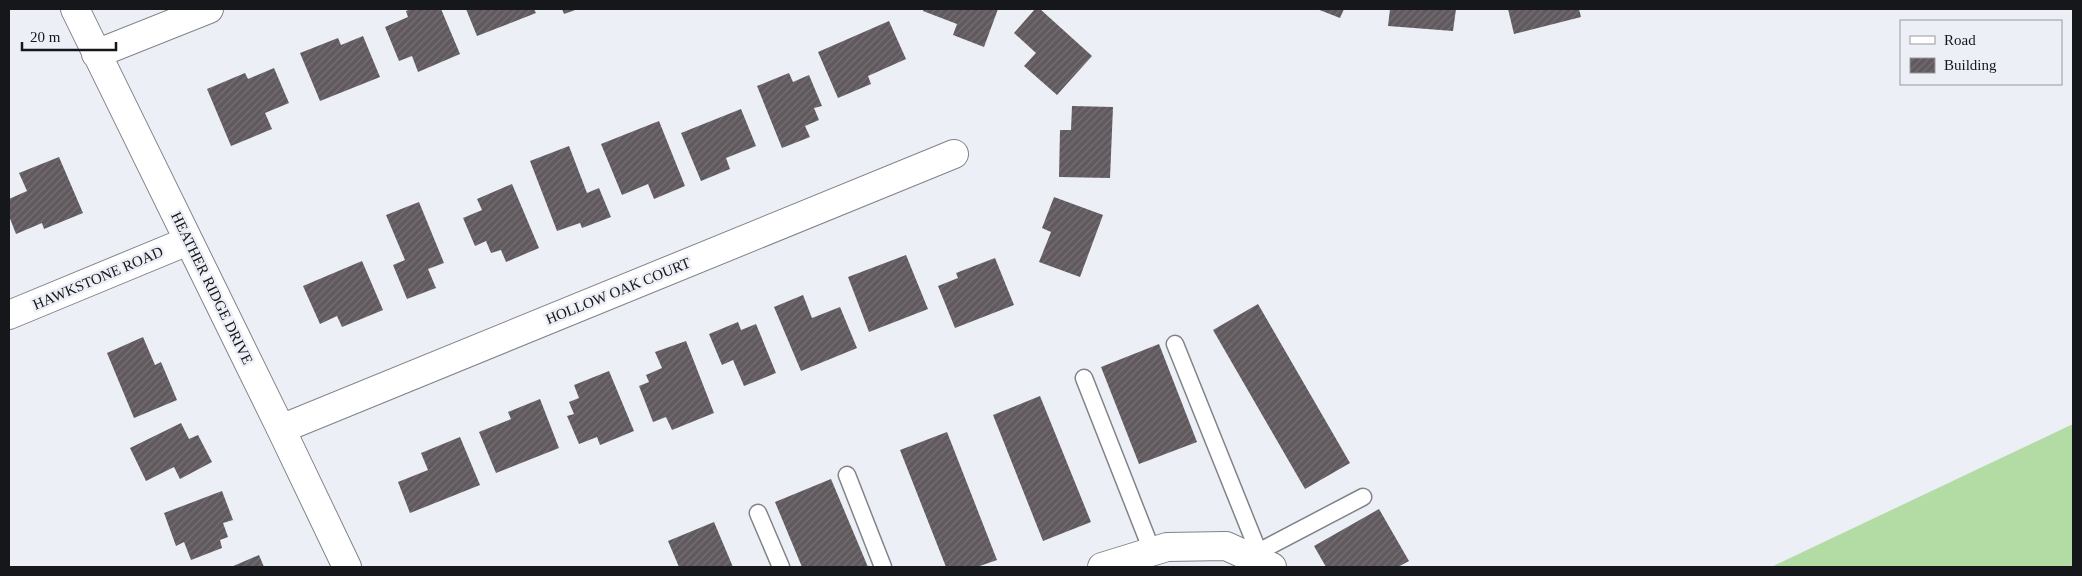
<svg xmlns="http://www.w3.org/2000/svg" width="2082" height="576" font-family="Georgia,serif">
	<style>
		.garden { fill: #b2dca3 }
		.building { fill: url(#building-hatch) }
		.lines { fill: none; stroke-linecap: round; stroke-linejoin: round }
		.service-casing { stroke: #81838a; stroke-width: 19 }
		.minor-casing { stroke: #81838a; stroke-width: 30 }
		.service { stroke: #fff; stroke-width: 16 }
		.minor { stroke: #fff; stroke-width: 28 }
		.labels { text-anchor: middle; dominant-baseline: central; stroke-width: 5; stroke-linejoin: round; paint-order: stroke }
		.street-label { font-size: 15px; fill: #16171a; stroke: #edeff7 }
	</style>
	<defs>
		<pattern id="building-hatch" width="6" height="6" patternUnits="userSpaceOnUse" patternTransform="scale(1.25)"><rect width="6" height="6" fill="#60595d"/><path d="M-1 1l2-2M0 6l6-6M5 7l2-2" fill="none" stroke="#767174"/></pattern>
	</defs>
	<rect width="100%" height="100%" fill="#edeff7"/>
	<path class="garden" d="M2073 424V567H1771Z"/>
	<path class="building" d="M411 9H441L460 54 418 72 412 56 399 61 385 27 408 17 406 11Z
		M466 9H534L536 13 477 36Z
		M562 9H578L564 14Z
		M924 9H998L984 47 953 35 957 24 923 11Z
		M1035 9H1040L1092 56 1057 95 1024 66 1036 53 1014 33Z
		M1317 9H1344L1340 18Z
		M1390 9H1456L1453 31 1388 26Z
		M1508 9H1579L1581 17 1514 34Z
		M889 21 906 59 868 76 871 84 838 98 818 52Z
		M363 36 380 77 320 101 300 53 338 38 341 45Z
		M274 68 289 103 265 113 272 129 231 146 207 89 245 73 248 79Z
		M789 73 793 82 809 75 822 106 814 108 819 120 805 126 810 137 782 148 757 86Z
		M1072 106 1113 107 1110 178 1059 177 1060 130H1071Z
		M741 109 756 146 726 158 730 169 701 181 681 133Z
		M659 121 685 186 654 199 648 184 622 195 601 144Z
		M569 146 587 193 599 188 611 217 582 228 580 223 557 231 530 161Z
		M59 157 83 213 44 229 42 223 16 234 9 216V199L27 191 19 173Z
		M512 184 539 248 506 262 501 250 491 253 486 241 475 246 463 218 482 210 477 199Z
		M1054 197 1103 215 1080 277 1039 262 1051 232 1042 228Z
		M419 202 444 263 428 269 436 288 407 299 393 265 405 260 386 215Z
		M906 255 928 309 869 332 848 277Z
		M995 258 1014 305 955 328 938 286 958 278 956 273Z
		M362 261 383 310 342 327 337 316 320 324 303 286Z
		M803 295 812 318 840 307 857 348 801 371 774 307Z
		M1258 304 1350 463 1305 489 1213 330Z
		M738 322 741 330 756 324 776 373 744 386 733 360 722 365 709 334Z
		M143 337 155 365 161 362 177 400 134 418 107 353Z
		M686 341 714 413 672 430 666 417 653 422 639 386 649 382 646 375 662 368 655 352Z
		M1159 344 1197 442 1139 464 1101 367Z
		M609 371 634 431 600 445 597 437 579 444 567 416 574 414 569 402 579 398 574 385Z
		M1040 396 1091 522 1043 541 993 415Z
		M540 399 559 448 496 473 479 432 511 419 508 412Z
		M181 423 189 439 198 435 212 462 180 479 174 467 146 481 130 448Z
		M947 432 997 560 977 567H946L900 450Z
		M460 437 480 485 410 513 398 482 428 470 421 453Z
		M831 479 868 567H802L775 502Z
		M222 491 233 520 223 523 228 537 220 540 222 548 191 560 184 542 176 546 164 513Z
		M1379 509 1409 561 1398 567H1326L1314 546Z
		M714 522 733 567H679L668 541Z
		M259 555 264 567H231Z"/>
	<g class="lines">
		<g class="service-casing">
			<path id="service" d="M1175 344 1263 563
				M1084 378 1152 551
				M847 475 883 567
				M758 513 781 567
				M1258 552 1363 497"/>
		</g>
		<g class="minor-casing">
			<path id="minor" d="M75 9 281 429 347 567
				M96 54 209 9
				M9 315 188 241
				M281 429 954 154
				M1102 567 1167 547 1226 546 1272 567"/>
		</g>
		<use href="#service" class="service"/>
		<use href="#minor" class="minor"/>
	</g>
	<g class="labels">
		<g class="street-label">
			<text transform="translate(98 278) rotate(-23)">HAWKSTONE ROAD</text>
			<text transform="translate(212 288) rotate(64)">HEATHER RIDGE DRIVE</text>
			<text transform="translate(618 291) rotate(-22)">HOLLOW OAK COURT</text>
		</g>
	</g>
	<rect width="2082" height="576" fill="none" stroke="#16171a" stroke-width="20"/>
	<rect x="1900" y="20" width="162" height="65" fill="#edeff7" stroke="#97999f"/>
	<rect x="1910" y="36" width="25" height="8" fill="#ffffff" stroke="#97999f"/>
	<text x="1944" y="45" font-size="15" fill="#16171a">Road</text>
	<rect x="1910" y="58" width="25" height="15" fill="url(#building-hatch)" stroke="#97999f"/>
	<text x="1944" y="70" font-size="15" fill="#16171a">Building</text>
	<path d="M22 42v8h94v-8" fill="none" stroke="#16171a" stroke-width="2.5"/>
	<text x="30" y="42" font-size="15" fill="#16171a" stroke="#edeff7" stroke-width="4" paint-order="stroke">20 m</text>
</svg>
